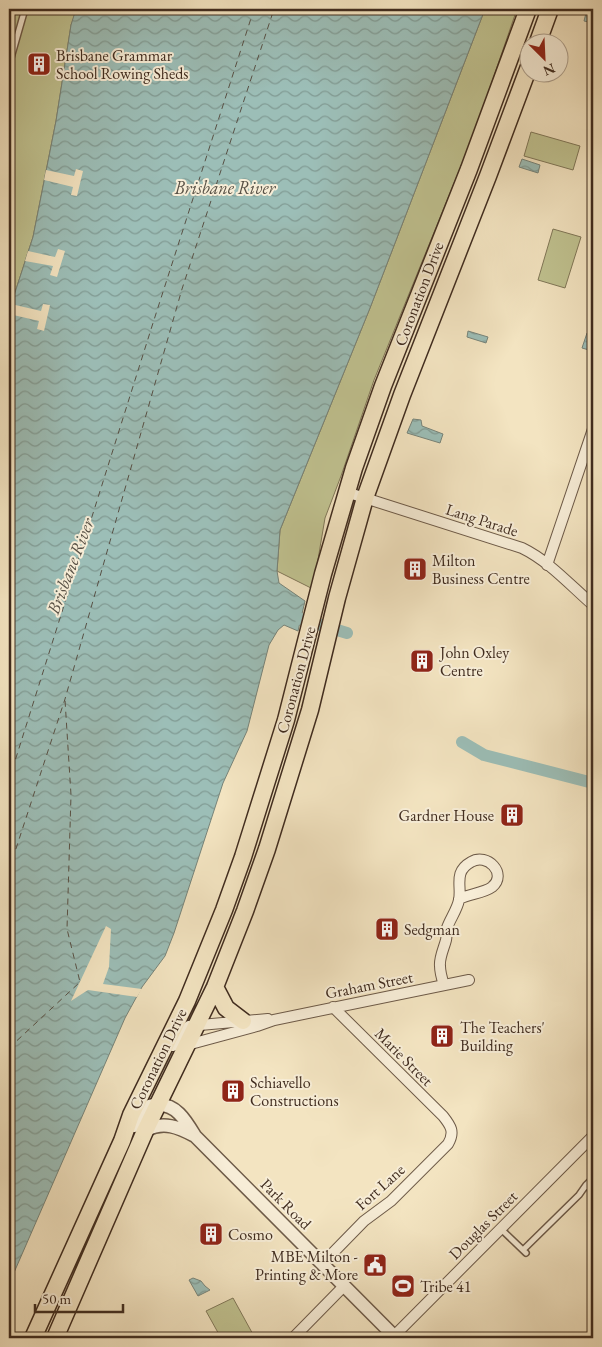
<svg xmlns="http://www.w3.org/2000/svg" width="602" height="1347" font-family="'EB Garamond',serif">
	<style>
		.green { fill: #c0c290; stroke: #807758 }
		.water { fill: url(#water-waves); stroke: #77847a }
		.pier { fill: #f3e4c1 }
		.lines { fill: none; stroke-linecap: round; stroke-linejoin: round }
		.canal { stroke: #9cbeb7; stroke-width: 12 }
		.ferry { stroke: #575045; stroke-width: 1; stroke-dasharray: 6 5; stroke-linecap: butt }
		.service-casing { stroke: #6d5a48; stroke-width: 8 }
		.minor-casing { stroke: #6d5a48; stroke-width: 12 }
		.tertiary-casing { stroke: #6d5a48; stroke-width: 15 }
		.trunk-casing { stroke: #402c1f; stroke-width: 19 }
		.service { stroke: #f7edd7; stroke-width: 5 }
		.minor { stroke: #f7edd7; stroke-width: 10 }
		.tertiary { stroke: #f7edd7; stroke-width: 12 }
		.trunk { stroke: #f3e4c1; stroke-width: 16 }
		.labels { text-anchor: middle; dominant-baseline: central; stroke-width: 4; stroke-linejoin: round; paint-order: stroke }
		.poi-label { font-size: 16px; fill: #402c1f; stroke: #f7edd7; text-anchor: start }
		.street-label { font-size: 16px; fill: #402c1f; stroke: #f7edd7 }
		.water-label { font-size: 18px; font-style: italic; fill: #575045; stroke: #f7edd7 }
	</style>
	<defs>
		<pattern id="water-waves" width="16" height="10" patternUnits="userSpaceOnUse" patternTransform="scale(1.25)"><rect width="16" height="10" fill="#9cbeb7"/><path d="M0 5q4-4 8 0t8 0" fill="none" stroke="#819b94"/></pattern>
	</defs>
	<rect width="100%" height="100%" fill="#f3e4c1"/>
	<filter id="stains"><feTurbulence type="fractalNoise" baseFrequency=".004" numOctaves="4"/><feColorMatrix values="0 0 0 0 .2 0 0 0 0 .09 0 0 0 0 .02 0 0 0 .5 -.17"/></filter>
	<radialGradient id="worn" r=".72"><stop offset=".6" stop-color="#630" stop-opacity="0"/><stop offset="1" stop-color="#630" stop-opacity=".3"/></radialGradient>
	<path class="green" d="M9 9H77L71 25 56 121 33 237 9 311Z
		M485 9H517L474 134 374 380 341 476 325 518 313 589 277 571 280 530 370 308Z
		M531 132 580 146 573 170 524 156Z
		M553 229 581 237 565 288 538 280Z
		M233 1298 255 1338H221L206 1311Z"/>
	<path class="water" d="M79 9H485L370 308 280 530 277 571 279 583 305 601 298 631 284 625 278 630 269 645 247 731 223 783 174 933 165 956 142 987 125 1018 9 1284V311L33 237 56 121 71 25 75 12Z
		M587 9H593V23L584 21Z
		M522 159 540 165 538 173 519 167Z
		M468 331 488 337 486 343 467 337Z
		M587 333 593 335 589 350 582 348Z
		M413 419 421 420 422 426 443 434 440 443 407 433Z
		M193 1278 201 1281 205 1286 210 1290 198 1296 189 1280Z"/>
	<path class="pier" d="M76 169 83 171 77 196 71 195 73 187 44 180 46 170 74 176Z
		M58 249 65 251 57 277 50 275 53 266 25 261 28 251 55 257Z
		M11 304 41 311 43 304 50 305 44 331 37 329 39 321 9 314Z
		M106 926 111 929 109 967 103 984 142 989 137 997 88 990 71 1001Z"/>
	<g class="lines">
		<path class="canal" d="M301 619 347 633
			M462 742 484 755 593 783"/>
		<path class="ferry" d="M9 780 153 323 254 9
			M9 870 65 699 182 289 274 9
			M9 1048 80 982 67 929 71 795 65 700"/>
		<g class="service-casing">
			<path id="service" d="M9 65 25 9
				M593 1178 586 1185 593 1192
				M501 1229 526 1253
				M523 1250 579 1195 586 1185"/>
		</g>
		<g class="minor-casing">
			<path id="minor" d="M346 492 522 548C549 561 571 586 593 605
				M547 565 593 429
				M444 985C442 979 440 972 440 966 439 958 444 948 446 940 447 936 446 932 447 928 450 919 457 910 459 900 462 886 453 872 471 862 487 852 508 874 492 887 484 893 469 894 459 899
				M187 1045 257 1026 274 1020 469 980
				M173 1046 180 1033 189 1026 268 1019
				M322 1264 364 1221 391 1201 448 1144C455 1132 451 1126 443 1116L333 1007
				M394 1336 593 1136
				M293 1338 344 1286"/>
		</g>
		<g class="tertiary-casing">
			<path id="tertiary" d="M134 1126C138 1120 140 1113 145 1108 148 1106 152 1105 156 1105 176 1103 186 1121 195 1136L396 1338
				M146 1130C164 1121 178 1127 195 1136"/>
		</g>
		<g class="trunk-casing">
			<path id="trunk" d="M538 42 550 9
				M215 987 226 1008 243 1021
				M33 1338 122 1141 131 1115 187 1001 224 910 243 857 286 720 323 574 354 468 383 386 469 169 528 9
				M55 1338 145 1131 215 987 245 911 267 849 310 710 337 598 365 498 402 395 488 176 530 64"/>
		</g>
		<use href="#service" class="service"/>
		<use href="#minor" class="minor"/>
		<use href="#tertiary" class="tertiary"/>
		<use href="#trunk" class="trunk"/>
	</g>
	<defs>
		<g id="building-square" transform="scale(1.25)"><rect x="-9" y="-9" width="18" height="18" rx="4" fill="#8f2418" stroke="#f7edd7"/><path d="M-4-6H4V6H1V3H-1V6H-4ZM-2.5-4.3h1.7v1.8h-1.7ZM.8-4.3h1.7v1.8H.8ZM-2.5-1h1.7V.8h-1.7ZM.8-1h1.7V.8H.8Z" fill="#fff"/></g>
		<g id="civic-square" transform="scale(1.25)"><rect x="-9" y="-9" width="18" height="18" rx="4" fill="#8f2418" stroke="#f7edd7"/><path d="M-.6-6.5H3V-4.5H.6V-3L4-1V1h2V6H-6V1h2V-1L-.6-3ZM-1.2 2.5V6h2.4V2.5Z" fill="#fff"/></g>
		<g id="stadium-square" transform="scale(1.25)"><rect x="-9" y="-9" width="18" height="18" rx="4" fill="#8f2418" stroke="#f7edd7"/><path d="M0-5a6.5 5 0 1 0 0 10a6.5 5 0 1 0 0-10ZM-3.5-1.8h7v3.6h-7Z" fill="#fff"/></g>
	</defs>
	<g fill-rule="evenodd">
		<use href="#building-square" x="39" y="64"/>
		<use href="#building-square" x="415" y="569"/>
		<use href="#building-square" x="422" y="661"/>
		<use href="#building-square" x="512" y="815"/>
		<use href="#building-square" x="387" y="929"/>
		<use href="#building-square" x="442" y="1036"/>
		<use href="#building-square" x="233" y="1091"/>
		<use href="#building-square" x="211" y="1234"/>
		<use href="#civic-square" x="375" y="1265"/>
		<use href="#stadium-square" x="403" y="1286"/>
	</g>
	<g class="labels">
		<g class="poi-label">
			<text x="56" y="55">Brisbane Grammar<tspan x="56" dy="18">School Rowing Sheds</tspan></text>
			<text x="432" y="560">Milton<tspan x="432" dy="18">Business Centre</tspan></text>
			<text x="440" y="652">John Oxley<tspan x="440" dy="18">Centre</tspan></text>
			<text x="494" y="815" text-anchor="end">Gardner House</text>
			<text x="404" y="929">Sedgman</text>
			<text x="460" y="1027">The Teachers'<tspan x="460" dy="18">Building</tspan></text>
			<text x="250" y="1082">Schiavello<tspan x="250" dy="18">Constructions</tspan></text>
			<text x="228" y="1234">Cosmo</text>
			<text x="358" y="1256" text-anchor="end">MBE Milton -<tspan x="358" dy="18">Printing &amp; More</tspan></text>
			<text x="420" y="1286">Tribe 41</text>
		</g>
		<g class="street-label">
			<text transform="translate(419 294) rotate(-69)">Coronation Drive</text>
			<text transform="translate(482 520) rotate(18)">Lang Parade</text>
			<text transform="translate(296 680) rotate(-75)">Coronation Drive</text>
			<text transform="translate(369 985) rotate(-11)">Graham Street</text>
			<text transform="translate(404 1057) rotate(45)">Marie Street</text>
			<text transform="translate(158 1059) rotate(-64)">Coronation Drive</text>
			<text transform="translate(380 1187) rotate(-42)">Fort Lane</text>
			<text transform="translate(286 1204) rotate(45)">Park Road</text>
			<text transform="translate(483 1225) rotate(-45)">Douglas Street</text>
		</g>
		<g class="water-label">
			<text x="225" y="187">Brisbane River</text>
			<text transform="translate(70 566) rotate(-69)">Brisbane River</text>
		</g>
	</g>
	<rect width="602" height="1347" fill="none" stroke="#f3e4c1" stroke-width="30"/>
	<rect x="10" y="10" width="582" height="1327" fill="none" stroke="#402c1f" stroke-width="2.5"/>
	<rect x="15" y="15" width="572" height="1317" fill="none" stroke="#402c1f"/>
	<g transform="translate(544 58) rotate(156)"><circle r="24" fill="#f7edd7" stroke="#aea08d"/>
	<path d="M0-4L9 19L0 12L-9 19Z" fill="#8f2418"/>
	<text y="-8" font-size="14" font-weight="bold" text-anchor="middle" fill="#402c1f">N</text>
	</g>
	<path d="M35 1304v8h88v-8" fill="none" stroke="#402c1f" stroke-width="2.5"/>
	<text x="42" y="1304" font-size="15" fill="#402c1f" stroke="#f7edd7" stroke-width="4" paint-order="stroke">50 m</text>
	<rect width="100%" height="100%" filter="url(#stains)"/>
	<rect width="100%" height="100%" fill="url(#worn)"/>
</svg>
